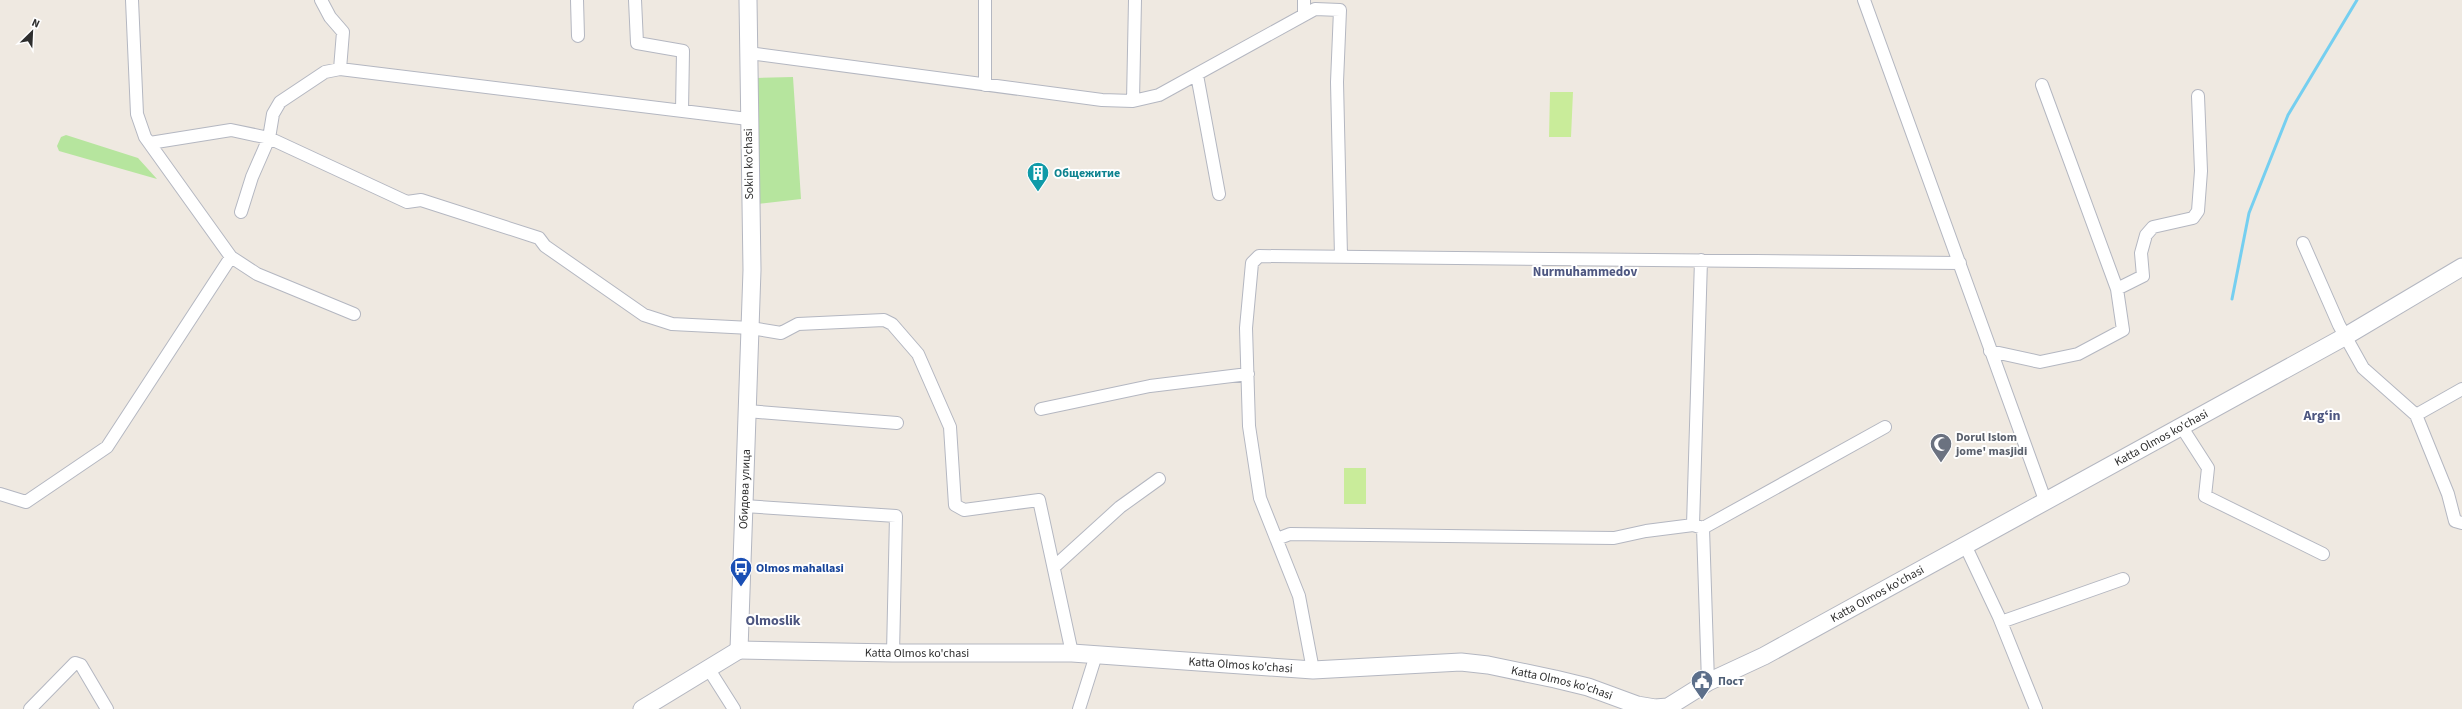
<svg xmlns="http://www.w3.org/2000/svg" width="2462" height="709" font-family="'Source Sans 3',sans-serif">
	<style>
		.green { fill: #b6e59e }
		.pitch { fill: #c9ec9a }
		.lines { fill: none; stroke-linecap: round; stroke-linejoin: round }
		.stream { stroke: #75cff0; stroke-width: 3 }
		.street-casing { stroke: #b4b7c1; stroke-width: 14 }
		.secondary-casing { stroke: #b4b7c1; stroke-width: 19 }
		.street { stroke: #fff; stroke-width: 12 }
		.secondary { stroke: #fff; stroke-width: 17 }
		.labels { text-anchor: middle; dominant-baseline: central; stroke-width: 4; stroke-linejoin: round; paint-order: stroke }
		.street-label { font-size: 12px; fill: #2e2e2e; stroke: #fff }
		.culture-label { font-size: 12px; font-weight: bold; fill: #0d838f; stroke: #fff; text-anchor: start }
		.worship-label { font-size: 12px; font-weight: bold; fill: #5b616d; stroke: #fff; text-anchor: start }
		.transit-label { font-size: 12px; font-weight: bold; fill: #164399; stroke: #fff; text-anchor: start }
		.service-label { font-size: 12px; font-weight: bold; fill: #4e5e75; stroke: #fff; text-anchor: start }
		.neighbourhood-label { font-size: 13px; font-weight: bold; fill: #4d5680; stroke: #fff }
		.quarter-label { font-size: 14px; font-weight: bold; fill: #4d5680; stroke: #fff }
	</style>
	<rect width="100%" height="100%" fill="#efe9e1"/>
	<path class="green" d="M793 77 801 199 757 204 756 78Z
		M66 135 138 158 157 179 59 151 57 146 61 137Z"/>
	<path class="pitch" d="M1550 92H1573L1571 137H1549Z
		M1344 468H1366V504H1344Z"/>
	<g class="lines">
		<path class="stream" d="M2232 299 2249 213 2288 115 2357 0"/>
		<g class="street-casing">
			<path id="street" d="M132 0 137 114 145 137 231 257 257 274 354 314
				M321 0 330 17 343 32 340 69
				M577 0 578 36
				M635 0 637 43 683 51 682 111
				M1864 0 2045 500
				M1304 14V0
				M749 53 1102 100 1133 101 1159 95 1315 9 1340 10 1337 82 1341 256
				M1197 75 1219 194
				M985 85V0
				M1133 101 1135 0
				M150 143 231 130 269 138 407 202 421 200 539 238 545 246 644 315 672 324 751 328 781 333 798 324 884 320 892 324 918 354 950 427 955 505 964 510 1039 500 1072 653
				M241 212 252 177 269 138 273 114 280 102 325 72 340 69 748 119
				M2303 243 2339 325 2363 368 2416 415 2448 494 2455 521 2462 523
				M2117 289 2143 276 2141 253 2146 235 2153 227 2193 218 2198 211 2201 171 2198 96
				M1990 351 2040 362 2078 354 2123 330 2117 289 2042 85
				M1041 409 1150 386 1248 374
				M747 411 897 423
				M2416 415 2462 389
				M2181 426 2208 468 2205 496 2323 554
				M0 494 26 502 107 447 231 257
				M744 506 896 516 893 653
				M1693 525 1703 528 1885 427
				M1703 528 1708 682
				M1277 539 1290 534 1614 538 1646 531 1693 525 1701 260
				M1965 545 1999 617 2036 709
				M1054 567 1120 507 1159 479
				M2001 622 2123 579
				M708 668 734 709
				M1313 670 1299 596 1260 498 1249 426 1246 328 1252 263 1259 256 1960 263
				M30 709 75 663 81 665 107 709
				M1079 709 1096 655"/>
		</g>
		<g class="secondary-casing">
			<g id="secondary">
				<path id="s1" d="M739 650 893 653H1072L1313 670 1461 662 1488 665 1555 679 1588 687 1637 705 1655 708 1668 707 1708 682 1764 656 2346 336 2462 267"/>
				<path id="s2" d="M739 650 752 270 748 0"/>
				<path d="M642 709 739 650"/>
			</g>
		</g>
		<use href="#street" class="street"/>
		<use href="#secondary" class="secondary"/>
	</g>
	<defs>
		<g id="building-pin" transform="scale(1.15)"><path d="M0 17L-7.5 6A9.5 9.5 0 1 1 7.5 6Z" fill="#0f9aa8" stroke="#fff"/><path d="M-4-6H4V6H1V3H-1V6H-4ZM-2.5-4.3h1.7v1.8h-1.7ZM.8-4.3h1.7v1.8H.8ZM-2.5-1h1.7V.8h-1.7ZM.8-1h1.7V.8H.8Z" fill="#fff"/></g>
		<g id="mosque-pin" transform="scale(1.15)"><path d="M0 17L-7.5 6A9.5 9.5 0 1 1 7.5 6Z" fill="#6b7280" stroke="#fff"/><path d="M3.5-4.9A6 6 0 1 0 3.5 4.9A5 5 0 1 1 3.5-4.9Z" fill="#fff"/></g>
		<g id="bus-pin" transform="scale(1.15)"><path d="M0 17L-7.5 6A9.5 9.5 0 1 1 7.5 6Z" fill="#1a4fb4" stroke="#fff"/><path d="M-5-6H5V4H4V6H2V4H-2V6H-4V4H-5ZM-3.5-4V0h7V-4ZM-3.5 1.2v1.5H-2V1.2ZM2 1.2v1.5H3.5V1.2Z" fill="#fff"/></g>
		<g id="civic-pin" transform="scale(1.15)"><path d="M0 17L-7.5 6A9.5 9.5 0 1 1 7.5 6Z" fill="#5c6f8a" stroke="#fff"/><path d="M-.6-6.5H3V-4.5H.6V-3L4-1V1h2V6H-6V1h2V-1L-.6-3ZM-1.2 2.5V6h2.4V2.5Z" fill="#fff"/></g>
	</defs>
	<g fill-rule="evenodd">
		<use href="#building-pin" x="1038" y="173"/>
		<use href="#mosque-pin" x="1941" y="444"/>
		<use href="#bus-pin" x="741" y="568"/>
		<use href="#civic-pin" x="1702" y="681"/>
	</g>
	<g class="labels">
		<g class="street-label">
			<text transform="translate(749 164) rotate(-91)">Sokin ko'chasi</text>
			<text stroke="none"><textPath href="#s1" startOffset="1498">Katta Olmos ko'chasi</textPath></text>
			<text stroke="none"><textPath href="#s2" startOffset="161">Обидова улица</textPath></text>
			<text stroke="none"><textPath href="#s1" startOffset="1174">Katta Olmos ko'chasi</textPath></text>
			<text stroke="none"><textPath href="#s1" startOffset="178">Katta Olmos ko'chasi</textPath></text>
			<text stroke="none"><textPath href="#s1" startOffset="502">Katta Olmos ko'chasi</textPath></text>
			<text stroke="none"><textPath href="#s1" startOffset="826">Katta Olmos ko'chasi</textPath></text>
		</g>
		<g class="culture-label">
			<text x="1054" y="173">Общежитие</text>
		</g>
		<g class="worship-label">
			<text x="1956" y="437">Dorul Islom<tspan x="1956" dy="14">jome' masjidi</tspan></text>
		</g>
		<g class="transit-label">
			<text x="756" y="568">Olmos mahallasi</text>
		</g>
		<g class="service-label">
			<text x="1718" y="681">Пост</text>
		</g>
		<g class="neighbourhood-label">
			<text x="1585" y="272">Nurmuhammedov</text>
		</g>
		<g class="quarter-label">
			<text x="2322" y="416">Argʻin</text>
			<text x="773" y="621">Olmoslik</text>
		</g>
	</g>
	<g transform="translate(32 32) rotate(24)" stroke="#ffffff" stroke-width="3" paint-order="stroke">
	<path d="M0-3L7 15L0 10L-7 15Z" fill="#2e2e2e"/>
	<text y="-6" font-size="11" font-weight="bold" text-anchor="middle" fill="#2e2e2e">N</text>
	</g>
</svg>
